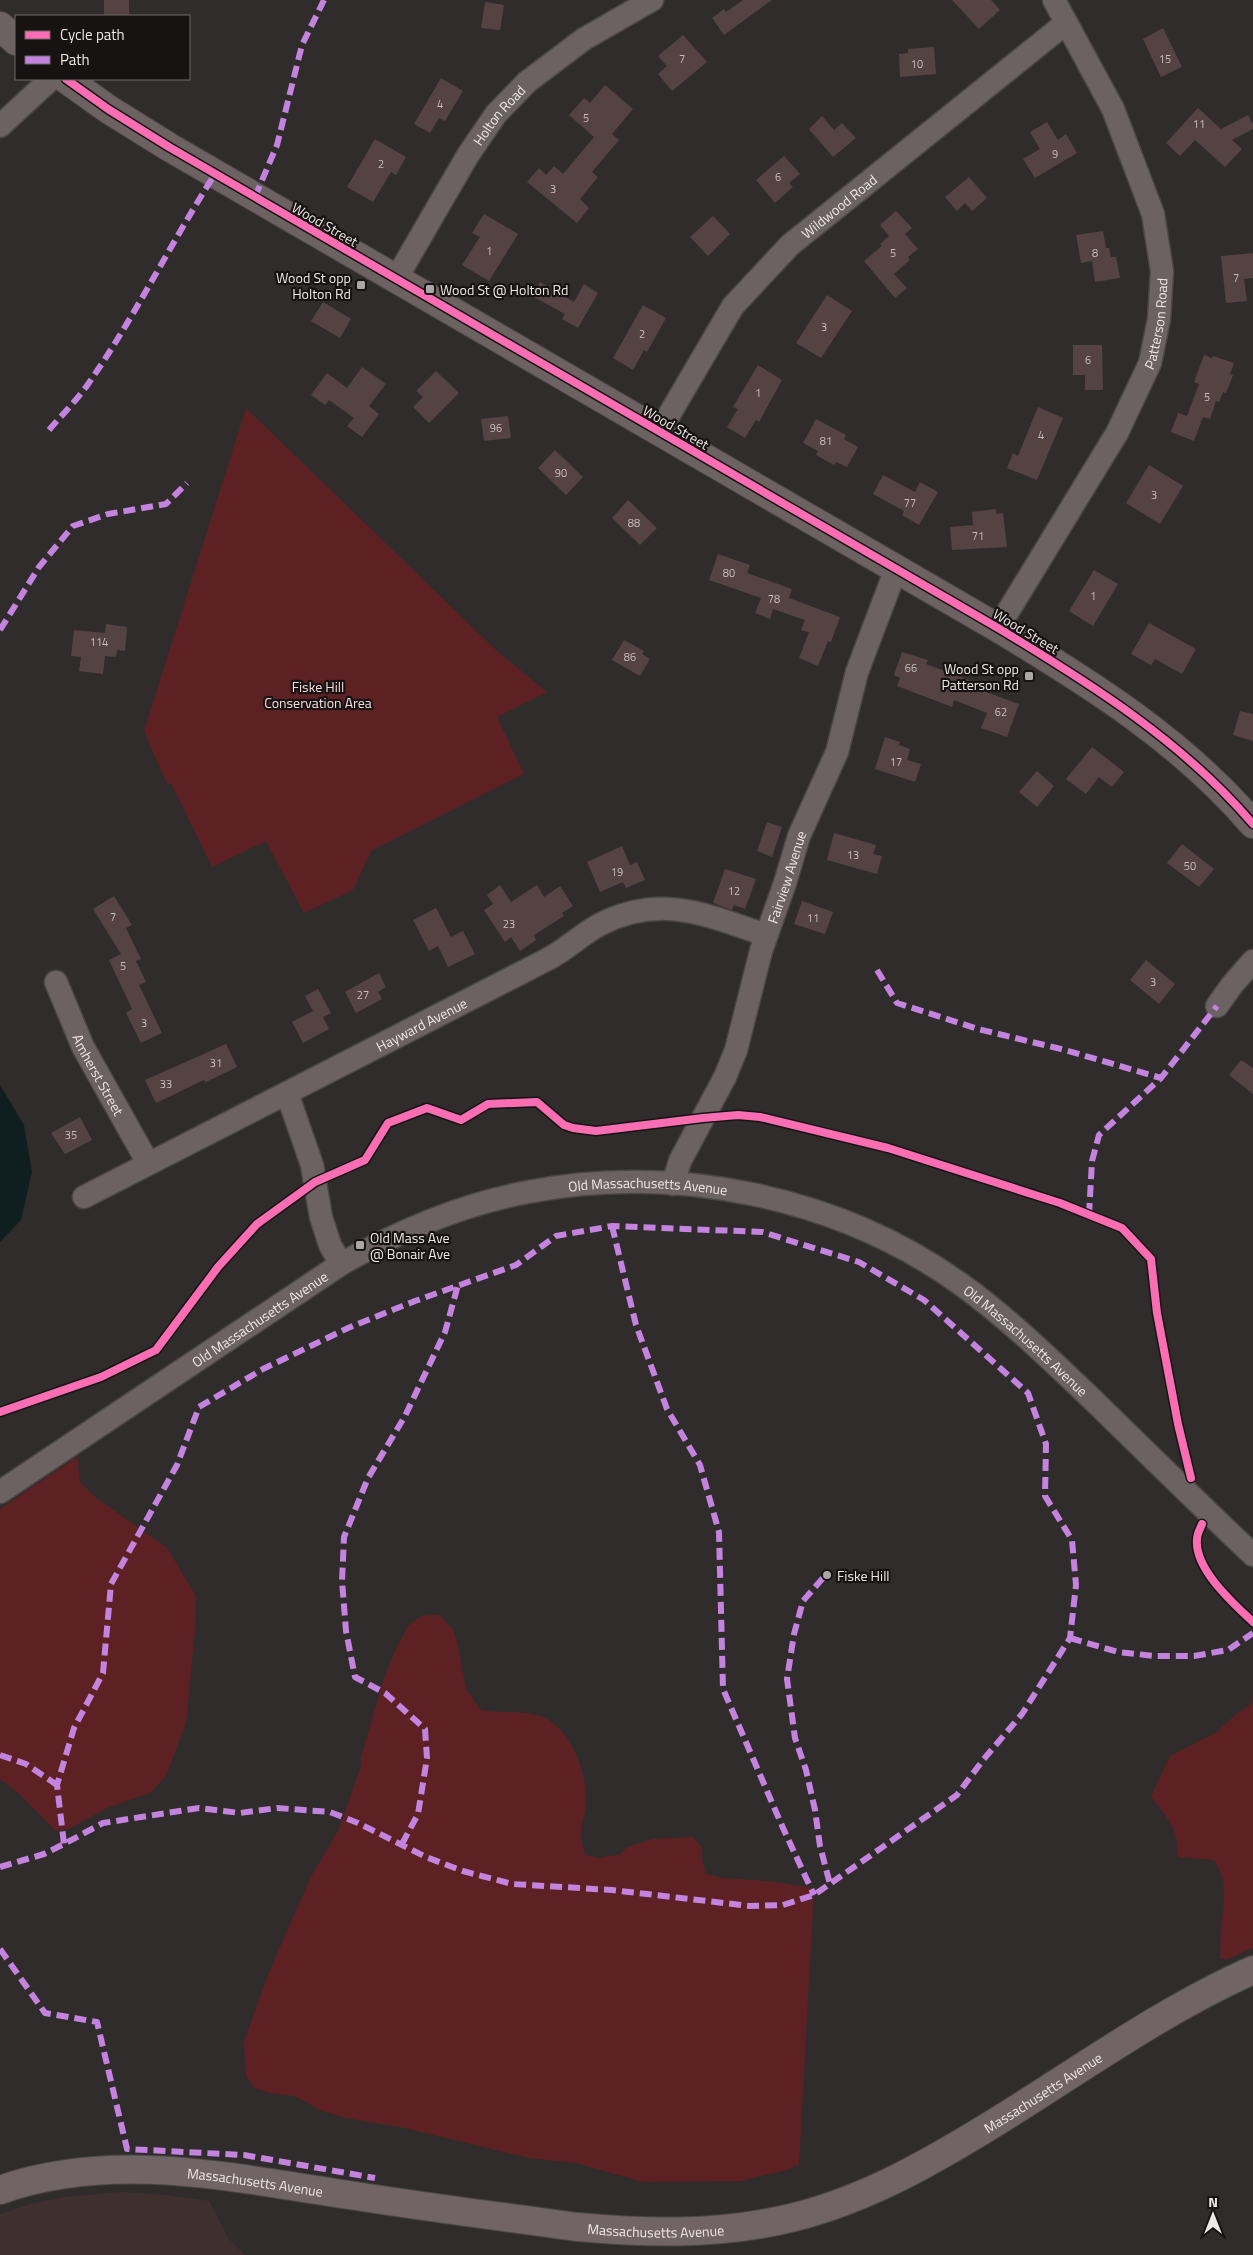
<svg xmlns="http://www.w3.org/2000/svg" width="1253" height="2255" font-family="'Titillium Web',sans-serif">
	<style>
		.built { fill: #402f2f }
		.green { fill: #5d2123 }
		.water { fill: #0f1e1f }
		.building { fill: #554344 }
		.lines { fill: none; stroke-linecap: round; stroke-linejoin: round }
		.minor-casing { stroke: #4b4747; stroke-width: 25 }
		.tertiary-casing { stroke: #4b4747; stroke-width: 30 }
		.secondary-casing { stroke: #4b4747; stroke-width: 30 }
		.minor { stroke: #6d6262; stroke-width: 22 }
		.tertiary { stroke: #6d6262; stroke-width: 28 }
		.secondary { stroke: #716464; stroke-width: 28 }
		.quiet { stroke: #c483df; stroke-width: 6; stroke-dasharray: 12 6; stroke-linecap: butt }
		.cycleway-casing { stroke: #181313; stroke-width: 11 }
		.cycleway { stroke: #f96db3; stroke-width: 8 }
		.poi-dot { fill: #aca6a6; stroke: #181313; stroke-width: 2 }
		.labels { text-anchor: middle; dominant-baseline: central; stroke-width: 4.5; stroke-linejoin: round; paint-order: stroke }
		.number-label { font-size: 11px; fill: #c8bebe }
		.street-label { font-size: 14px; fill: #eee7e7; stroke: #181313 }
		.poi-label { font-size: 14px; fill: #eee7e7; stroke: #181313; text-anchor: start }
		.park-label { font-size: 14px; fill: #f4dad9; stroke: #181313 }
	</style>
	<rect width="100%" height="100%" fill="#312c2c"/>
	<path class="built" d="M122 2192 167 2195 209 2201 228 2238 245 2255H0V2214L30 2204 65 2197Z"/>
	<path class="green" d="M246 408 497 651 547 692 497 717 524 774 371 851 353 890 304 913 266 841 212 867 171 783 167 784 144 731Z
		M77 1457 80 1482 95 1497 167 1548 196 1596 195 1630 186 1723 166 1776 150 1793 107 1808 71 1828 56 1831 14 1789 0 1779V1509Z
		M429 1615H439L453 1629 457 1642 466 1689 481 1710C501 1714 522 1709 542 1717 571 1728 587 1772 586 1802 586 1812 582 1822 581 1832 580 1839 583 1848 585 1855L600 1858 621 1854 627 1847 653 1839 693 1837 702 1847V1859L706 1874 723 1878 768 1881 814 1888 799 2164 790 2169 741 2181 643 2182 576 2163 529 2158 400 2127 346 2118 322 2111 294 2096 269 2093 254 2088 246 2076 244 2041 248 2031 266 1980 290 1924 312 1875 339 1829 361 1766V1757L384 1678 395 1651 408 1626 421 1616Z
		M1253 1699V1948L1228 1959H1220C1221 1946 1220 1933 1222 1920 1225 1897 1227 1879 1214 1860L1178 1857C1178 1825 1168 1821 1151 1796L1170 1756 1217 1732 1236 1714 1250 1705Z"/>
	<path class="water" d="M0 1085 24 1125 32 1172 21 1220 0 1242Z"/>
	<path class="building" d="M104 0H129V16H104Z
		M743 0H772L724 35 712 18 724 9 726 12Z
		M952 0H991L1000 10 979 29Z
		M485 2 504 5 500 30 481 28Z
		M1163 28 1182 67 1161 77 1143 39Z
		M683 35 707 62 672 91 658 74 667 66 658 56Z
		M934 47 936 74 900 77 899 54 908 53V49Z
		M441 78 463 91 445 121 439 118 430 133 414 124Z
		M605 85 633 109 612 134 619 140 592 172 598 177 580 199 589 208 577 223 527 182 539 168 546 175 554 166 563 174 594 137 569 115 584 98 590 103Z
		M1198 108 1221 129 1248 115 1253 124V129L1232 140 1242 149 1225 167 1195 140 1180 156 1166 143Z
		M822 116 834 130 842 123 856 138 833 157 809 129Z
		M1047 122 1058 140 1066 134 1077 153 1035 178 1023 159 1040 149 1030 132Z
		M375 139 406 157 396 175 391 172 373 202 347 187Z
		M784 156 800 174 789 183 793 187 775 203 756 180Z
		M969 177 987 198 972 211 965 203 957 211 945 197Z
		M896 211 912 228 905 234 918 249 908 257 910 260 894 274 907 288 895 298 864 261 882 246 880 244 889 236 880 225Z
		M484 214 518 234 489 281 462 265 480 237 472 233Z
		M713 216 730 234 708 256 690 237Z
		M1103 231 1106 248H1109L1111 257H1116L1120 278 1095 282 1092 261 1081 263 1076 235Z
		M1253 253V278L1244 279 1247 301 1226 303 1221 256Z
		M540 282 574 302 584 284 598 293 578 328 562 319 565 314 532 296Z
		M827 295 852 311 821 358 796 343Z
		M323 302 351 319 340 338 311 321Z
		M643 305 666 318 647 352 644 350 633 370 613 358Z
		M1073 345H1102L1103 390H1085V375H1073Z
		M1204 355 1212 358 1213 356 1234 363 1230 374 1233 375 1226 393 1223 392 1219 402 1216 401 1210 419 1203 417 1194 441 1171 432 1178 413 1187 416 1199 384 1194 382Z
		M758 365 782 380 759 422 756 420 745 438 727 427 738 409 733 407Z
		M362 367 386 384 369 406 379 414 362 437 347 426 354 418 329 400 325 405 311 395 327 373 347 388Z
		M436 371 459 393 429 423 413 407 423 397 416 391Z
		M1038 407 1063 418 1037 480 1007 468 1013 453 1018 456Z
		M508 416 511 438 484 441 481 419Z
		M816 419 846 435 844 439 858 447 847 467 836 462 834 465 816 455 818 451 803 443Z
		M555 450 583 477 566 495 538 468Z
		M1149 465 1183 486 1160 524 1126 503Z
		M883 475 915 492 920 482 938 492 919 525 902 515 904 511 873 494Z
		M628 500 657 528 640 545 612 518Z
		M996 509V514L1003 513 1007 547 952 550 950 527 973 525 972 512Z
		M718 554 750 565 747 573 792 589 789 598 840 617 831 642 828 641 818 666 799 658 809 632 801 630 805 620 773 609 770 619 755 613 761 598 709 580Z
		M1094 570 1118 584 1093 626 1069 611Z
		M1149 623 1196 649 1182 674 1155 659 1151 665 1131 654Z
		M106 624 127 627 125 651 117 650 116 657 105 656 103 674 79 671 81 657 71 656 74 630 105 633Z
		M624 640 644 651 642 654 650 659 640 676 612 660Z
		M902 652 928 660 926 664 977 683 975 688 1019 704 1007 737 981 728 987 713 954 700 952 707 897 686 900 678 894 675Z
		M1240 711 1253 714V741L1233 735Z
		M885 737 900 742 899 745 910 749 907 760 921 764 915 782 875 769Z
		M1092 747 1124 772 1112 787 1099 777 1086 794 1066 779Z
		M1037 771 1054 786 1037 807 1019 792Z
		M767 822 782 827 772 857 757 851Z
		M834 833 876 845 873 854 882 856 877 874 827 860Z
		M1182 844 1214 869 1199 887 1167 863Z
		M622 846 630 865 637 862 645 880 626 888 623 882 600 892 587 862Z
		M725 869 756 879 745 909 734 905 732 910 713 903Z
		M500 885 511 902 537 885 544 897 560 886 573 906 562 913 564 916 534 935 536 940 520 951 511 937 505 942 484 910 493 904 487 895Z
		M114 896 132 925 126 928 141 959 136 961 146 982 139 985 162 1033 141 1043 126 1013 132 1009 109 960 121 954 93 909Z
		M802 901 833 912 825 934 794 924Z
		M436 908 451 937 463 931 475 954 448 967 438 946 429 951 413 920Z
		M1146 960 1175 984 1159 1004 1130 980Z
		M379 973 386 987 378 992 382 999 356 1013 345 992Z
		M318 989 331 1013 323 1017 329 1029 303 1043 292 1022 313 1011 305 996Z
		M226 1044 237 1067 206 1082 204 1080 156 1103 145 1080Z
		M1241 1060 1253 1068V1094L1229 1075Z
		M80 1117 92 1140 65 1154 51 1133Z"/>
	<g class="lines">
		<g class="minor-casing">
			<g id="minor">
				<path d="M0 126 51 79"/>
				<path id="s1" d="M396 279 468 155 496 114 527 82 584 39 652 0"/>
				<path id="s2" d="M659 432 733 306 790 245 1066 23"/>
				<path id="s3" d="M998 628 1117 433 1150 363 1159 319 1162 271 1153 214 1113 109 1054 0"/>
				<path id="s4" d="M56 982 83 1047 148 1163"/>
				<path d="M1217 1006 1232 985 1253 961"/>
				<path d="M287 1093 312 1165 321 1217 330 1245 341 1264"/>
				<path id="s5" d="M673 1184 680 1161 725 1077 736 1050 761 951 785 883 799 836 837 752 857 672 896 569"/>
				<path id="s6" d="M84 1197 548 959C567 949 582 934 599 925 660 893 707 915 766 935"/>
				<path id="s7" d="M0 1492 341 1264C399 1231 463 1204 528 1192 676 1163 840 1197 962 1285 1009 1319 1051 1360 1093 1400 1146 1452 1199 1504 1253 1555"/>
			</g>
		</g>
		<g class="tertiary-casing">
			<path id="tertiary" d="M0 26 16 41
				M66 79 108 109 169 147 998 628C1091 684 1182 741 1253 824"/>
		</g>
		<g class="secondary-casing">
			<g id="secondary">
				<path id="s8" d="M0 2190C113 2150 233 2178 349 2195 425 2207 502 2217 578 2227 645 2233 711 2235 777 2221 857 2205 928 2164 996 2122 1080 2070 1163 2010 1253 1970"/>
			</g>
		</g>
		<use href="#minor" class="minor"/>
		<use href="#tertiary" class="tertiary"/>
		<use href="#secondary" class="secondary"/>
		<path class="quiet" d="M255 197 277 145 302 45 324 0
			M49 430C61 416 75 402 86 387 134 319 170 244 215 174
			M0 630 39 567 73 526 108 514 166 504 187 483
			M877 970 897 1003 978 1029 1065 1050 1161 1078
			M1089 1215 1092 1161 1099 1135 1161 1078 1217 1006
			M612 1226 636 1325 667 1409 700 1465 719 1532 723 1689 783 1828 814 1895
			M823 1578 803 1601 794 1634 787 1679 795 1738 806 1770 815 1810 820 1846 830 1884
			M1070 1638 1118 1652 1155 1656H1194L1228 1650 1253 1633
			M0 1755 26 1764 57 1785
			M402 1844 418 1814 427 1758 425 1729 385 1693 355 1677 346 1631 342 1581 344 1537 368 1478 405 1416 445 1332 458 1285
			M0 1867 44 1854 64 1844 103 1823 199 1808 240 1813 277 1808 330 1812 358 1823 426 1857 463 1871 512 1884 612 1890 750 1906 783 1905 814 1895 957 1795 983 1760 1022 1714 1070 1638 1076 1585 1072 1540 1045 1496 1046 1444 1028 1393 924 1300 859 1262 762 1232 612 1226 556 1236 516 1265 415 1301 348 1328 263 1369 199 1407 177 1465 111 1584 103 1673 74 1728 57 1785 64 1844
			M0 1949 45 2013 97 2022 127 2149 244 2155 375 2178"/>
		<g class="cycleway-casing">
			<path id="cycleway" d="M66 79 108 109 169 147 998 628C1091 684 1182 741 1253 824
				M0 1412 101 1377 156 1350 218 1267 257 1224 315 1182 365 1160 388 1123 427 1108 461 1120 488 1104 537 1102 564 1125 573 1128 596 1131 703 1118 738 1115 760 1117 888 1148 1060 1203 1122 1228 1151 1259 1157 1313 1178 1424 1191 1478
				M1202 1524C1200 1529 1197 1534 1197 1539 1194 1569 1234 1604 1253 1622"/>
		</g>
		<use href="#cycleway" class="cycleway"/>
	</g>
	<g class="poi-dot">
		<rect x="356" y="280" width="10" height="10" rx="2.5"/>
		<rect x="425" y="284" width="10" height="10" rx="2.5"/>
		<rect x="1024" y="671" width="10" height="10" rx="2.5"/>
		<rect x="355" y="1240" width="10" height="10" rx="2.5"/>
		<circle cx="827" cy="1575" r="5"/>
	</g>
	<g class="labels">
		<g class="number-label">
			<text x="682" y="59">7</text>
			<text x="1165" y="59">15</text>
			<text x="917" y="64">10</text>
			<text x="440" y="104">4</text>
			<text x="586" y="118">5</text>
			<text x="1199" y="124">11</text>
			<text x="1055" y="154">9</text>
			<text x="381" y="164">2</text>
			<text x="778" y="177">6</text>
			<text x="553" y="189">3</text>
			<text x="489" y="251">1</text>
			<text x="893" y="253">5</text>
			<text x="1095" y="253">8</text>
			<text x="1236" y="278">7</text>
			<text x="824" y="327">3</text>
			<text x="642" y="334">2</text>
			<text x="1088" y="360">6</text>
			<text x="758" y="393">1</text>
			<text x="1207" y="397">5</text>
			<text x="496" y="428">96</text>
			<text x="1041" y="435">4</text>
			<text x="826" y="441">81</text>
			<text x="561" y="473">90</text>
			<text x="1154" y="495">3</text>
			<text x="910" y="503">77</text>
			<text x="634" y="523">88</text>
			<text x="978" y="536">71</text>
			<text x="729" y="573">80</text>
			<text x="1093" y="596">1</text>
			<text x="774" y="599">78</text>
			<text x="99" y="642">114</text>
			<text x="630" y="657">86</text>
			<text x="911" y="668">66</text>
			<text x="1001" y="712">62</text>
			<text x="896" y="762">17</text>
			<text x="853" y="855">13</text>
			<text x="1190" y="866">50</text>
			<text x="617" y="872">19</text>
			<text x="734" y="891">12</text>
			<text x="113" y="917">7</text>
			<text x="813" y="918">11</text>
			<text x="509" y="924">23</text>
			<text x="123" y="966">5</text>
			<text x="1153" y="982">3</text>
			<text x="363" y="995">27</text>
			<text x="144" y="1023">3</text>
			<text x="216" y="1063">31</text>
			<text x="166" y="1084">33</text>
			<text x="71" y="1135">35</text>
		</g>
		<g class="street-label">
			<text stroke="none"><textPath href="#s1" startOffset="194">Holton Road</textPath></text>
			<text stroke="none"><textPath href="#s2" startOffset="292">Wildwood Road</textPath></text>
			<text transform="translate(325 224) rotate(30)">Wood Street</text>
			<text stroke="none"><textPath href="#s3" startOffset="346">Patterson Road</textPath></text>
			<text transform="translate(676 427) rotate(30)">Wood Street</text>
			<text transform="translate(1026 631) rotate(31)">Wood Street</text>
			<text stroke="none"><textPath href="#s5" startOffset="329">Fairview Avenue</textPath></text>
			<text stroke="none"><textPath href="#s6" startOffset="379">Hayward Avenue</textPath></text>
			<text stroke="none"><textPath href="#s4" startOffset="102">Amherst Street</textPath></text>
			<text stroke="none"><textPath href="#s7" startOffset="732">Old Massachusetts Avenue</textPath></text>
			<text stroke="none"><textPath href="#s7" startOffset="312">Old Massachusetts Avenue</textPath></text>
			<text stroke="none"><textPath href="#s7" startOffset="1152">Old Massachusetts Avenue</textPath></text>
			<text stroke="none"><textPath href="#s8" startOffset="1081">Massachusetts Avenue</textPath></text>
			<text stroke="none"><textPath href="#s8" startOffset="258">Massachusetts Avenue</textPath></text>
			<text stroke="none"><textPath href="#s8" startOffset="662">Massachusetts Avenue</textPath></text>
		</g>
		<g class="poi-label">
			<text x="351" y="277" text-anchor="end">Wood St opp<tspan x="351" dy="16">Holton Rd</tspan></text>
			<text x="440" y="289">Wood St @ Holton Rd</text>
			<text x="1019" y="668" text-anchor="end">Wood St opp<tspan x="1019" dy="16">Patterson Rd</tspan></text>
			<text x="370" y="1237">Old Mass Ave<tspan x="370" dy="16">@ Bonair Ave</tspan></text>
			<text x="837" y="1575">Fiske Hill</text>
		</g>
		<g class="park-label">
			<text x="318" y="686">Fiske Hill<tspan x="318" dy="16">Conservation Area</tspan></text>
		</g>
	</g>
	<rect x="15" y="15" width="175" height="65" fill="#181313" stroke="#6e6868"/>
	<rect x="25" y="31" width="25" height="8" fill="#f96db3" stroke="#6e6868"/>
	<text x="60" y="40" font-size="15" fill="#eee7e7">Cycle path</text>
	<rect x="25" y="56" width="25" height="8" fill="#c483df" stroke="#6e6868"/>
	<text x="60" y="65" font-size="15" fill="#eee7e7">Path</text>
	<g transform="translate(1213 2215)" stroke="#181313" stroke-width="4" paint-order="stroke">
	<path d="M0-4L9 19L0 12L-9 19Z" fill="#eee7e7"/>
	<text y="-8" font-size="14" font-weight="bold" text-anchor="middle" fill="#eee7e7">N</text>
	</g>
</svg>
